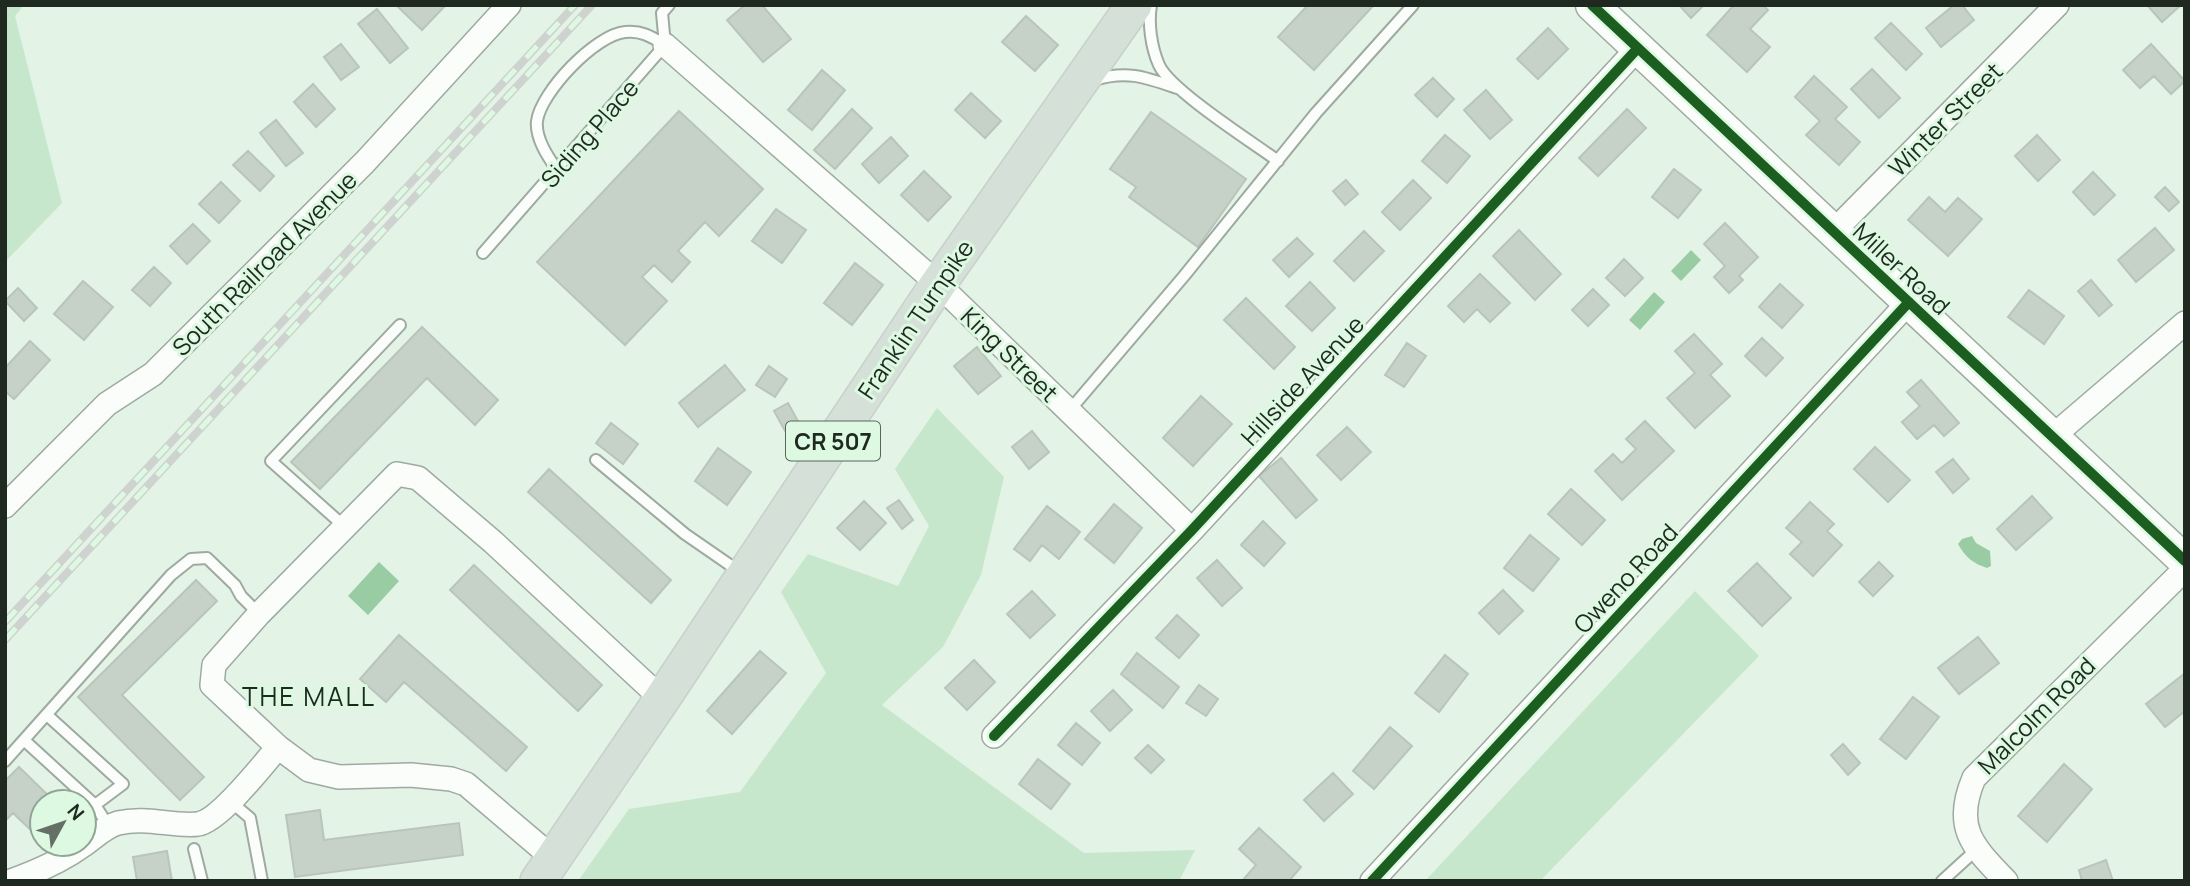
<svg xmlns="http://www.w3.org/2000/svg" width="2190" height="886" font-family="Manrope,sans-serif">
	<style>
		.green { fill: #c7e7cc }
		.water { fill: #9acca4 }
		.building { fill: #c6d2c8; stroke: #b9c5bb; stroke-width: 2 }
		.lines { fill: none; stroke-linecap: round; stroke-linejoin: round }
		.lane-casing { stroke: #9eaaa1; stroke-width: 14 }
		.street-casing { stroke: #9eaaa1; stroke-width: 26 }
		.secondary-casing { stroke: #9eaaa1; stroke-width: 35 }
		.primary-casing { stroke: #c8d0ca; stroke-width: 38 }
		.lane { stroke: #fbfdfb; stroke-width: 10 }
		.street { stroke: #fbfdfb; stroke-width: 23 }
		.secondary { stroke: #fbfdfb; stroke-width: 32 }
		.primary { stroke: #d4e0d8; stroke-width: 35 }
		.rail-casing { stroke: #ced3cf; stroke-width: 8 }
		.rail { stroke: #ddf9e1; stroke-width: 5; stroke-dasharray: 16; stroke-linecap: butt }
		.cycleway-casing { stroke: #ddf9e1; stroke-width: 15 }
		.cycleway { stroke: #1b5e20; stroke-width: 10 }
		.labels { text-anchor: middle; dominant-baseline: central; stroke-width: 6; stroke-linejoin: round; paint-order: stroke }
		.shield { fill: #ddf9e1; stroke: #58675a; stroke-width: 2 }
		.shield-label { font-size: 23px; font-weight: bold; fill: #1f2920 }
		.street-label { font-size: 24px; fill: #1f2920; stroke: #ddf9e1 }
		.neighbourhood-label { font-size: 26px; letter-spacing: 2px; fill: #1f2920; stroke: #ddf9e1 }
	</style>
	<rect width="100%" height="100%" fill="#e3f3e6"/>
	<path class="green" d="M5 5H24L15 16 62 203 5 262Z
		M937 408 1004 477 981 575 943 647 882 705 1084 853 1195 850 1179 881H578L629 809 740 792 826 673 781 592 808 554 898 586 929 526 895 469Z
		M1695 591 1759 656 1540 881H1425Z"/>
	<path class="water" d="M1691 250 1701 260 1681 281 1671 271Z
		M1654 292 1665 302 1640 330 1629 320Z
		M1972 536 1976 543 1990 551 1991 566 1987 568C1974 564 1965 557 1958 544L1962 539Z
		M379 562 399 581 368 615 348 596Z"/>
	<path class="building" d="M396 5H442L444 7 422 30Z
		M745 5H762L791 39 763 62 727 20Z
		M1308 5H1374L1314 70 1278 37Z
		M1679 5H1704L1691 18Z
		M1734 5H1763L1768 10 1750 29 1770 47 1747 72 1707 35Z
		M1954 5H1962L1974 20 1941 47 1926 28Z
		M2147 5H2181L2162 22Z
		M377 9 408 48 390 63 358 24Z
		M1026 16 1058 45 1035 71 1002 42Z
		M1891 23 1922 54 1906 70 1875 38Z
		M1548 28 1568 49 1538 79 1517 59Z
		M341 44 359 67 341 80 324 57Z
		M2151 44 2185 81 2171 94 2154 76 2140 88 2123 70Z
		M1872 69 1900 98 1879 118 1851 89Z
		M822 70 845 90 812 130 788 110Z
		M1814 76 1847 107 1835 119 1860 142 1839 165 1806 135 1820 121 1795 97Z
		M1433 78 1454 99 1437 117 1415 95Z
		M313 84 335 109 316 127 294 102Z
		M1486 90 1512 120 1490 139 1464 110Z
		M971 93 1001 121 985 138 955 110Z
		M852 109 872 128 835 169 814 150Z
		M1627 109 1646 128 1598 176 1579 158Z
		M679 111 763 189 719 236 705 222 678 251 690 262 672 282 654 265 642 277 667 301 625 345 537 262Z
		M1151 112 1246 179 1198 247 1129 197 1136 187 1110 169Z
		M276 120 303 153 286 166 260 133Z
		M1445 135 1470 156 1447 183 1422 161Z
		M2037 135 2060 160 2038 181 2015 156Z
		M891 137 908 156 879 183 862 164Z
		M248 151 274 176 260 191 233 165Z
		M1674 169 1701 190 1678 218 1652 197Z
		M924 171 951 197 928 221 901 195Z
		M2093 172 2115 195 2094 215 2073 192Z
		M1346 180 1358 194 1345 205 1333 191Z
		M1413 180 1431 198 1400 230 1382 212Z
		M221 182 240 201 219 223 199 204Z
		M2165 187 2179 202 2169 211 2155 197Z
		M1929 197 1945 212 1958 198 1982 219 1948 256 1908 220Z
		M776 209 806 230 782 263 752 241Z
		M1725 223 1758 257 1739 276 1743 280 1729 293 1714 277 1725 266 1704 244Z
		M193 224 210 241 187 264 170 246Z
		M2155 228 2174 250 2136 282 2118 260Z
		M1519 230 1561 274 1535 300 1493 256Z
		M1364 231 1384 251 1354 281 1334 261Z
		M1297 238 1313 254 1289 277 1273 260Z
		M1624 259 1643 278 1625 296 1606 278Z
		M855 263 883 285 852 325 824 303Z
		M154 267 171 283 150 306 132 290Z
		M1480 274 1510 303 1490 322 1477 309 1464 322 1448 306Z
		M2091 280 2112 305 2099 316 2078 291Z
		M83 281 113 307 84 340 54 314Z
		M1310 282 1335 308 1312 331 1286 306Z
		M1780 284 1803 305 1782 328 1759 307Z
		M18 288 37 308 24 321 5 301Z
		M1593 289 1609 305 1588 326 1572 310Z
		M2029 290 2064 316 2044 344 2008 317Z
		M1246 298 1295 347 1274 369 1224 320Z
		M422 327 498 400 475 425 427 378 320 489 291 462Z
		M1694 334 1722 364 1710 375 1730 396 1695 428 1667 398 1695 373 1675 351Z
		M1762 338 1783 358 1766 376 1745 356Z
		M30 341 50 360 14 399 5 391V368Z
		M1407 343 1426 356 1404 387 1385 375Z
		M977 347 1001 376 978 394 954 366Z
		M725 365 745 390 698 427 679 403Z
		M769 366 787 379 775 397 756 385Z
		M1921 380 1959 423 1944 436 1934 425 1917 439 1902 422 1920 406 1907 392Z
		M1201 396 1232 424 1193 466 1163 438Z
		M788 403 799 423 785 431 774 411Z
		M1645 421 1674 451 1622 500 1595 471 1613 454 1622 463 1636 449 1626 439Z
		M611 423 638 444 623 464 596 443Z
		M1347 427 1371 452 1341 480 1317 455Z
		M1032 431 1049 452 1029 469 1012 447Z
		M1875 447 1910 480 1888 502 1854 469Z
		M718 448 751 472 727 505 695 481Z
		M1281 458 1317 500 1296 518 1259 476Z
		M1953 459 1969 479 1953 493 1936 472Z
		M549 469 671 580 651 603 528 492Z
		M1571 489 1605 520 1582 545 1548 514Z
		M2032 496 2052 518 2016 550 1997 529Z
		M899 500 913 520 902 529 887 508Z
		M864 501 886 523 860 550 837 528Z
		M1810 502 1834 524 1827 531 1842 545 1813 576 1790 554 1802 542 1786 528Z
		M1114 504 1142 528 1114 563 1085 539Z
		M1047 506 1080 532 1059 559 1042 545 1030 561 1014 549Z
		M1263 521 1285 543 1264 566 1241 545Z
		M1530 535 1559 559 1533 591 1504 568Z
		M1217 560 1242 588 1222 606 1197 578Z
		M1879 562 1893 576 1873 596 1859 582Z
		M1757 563 1791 598 1762 626 1728 591Z
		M474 565 602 685 578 711 450 590Z
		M196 580 217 601 122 695 204 777 180 800 78 697Z
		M1503 590 1523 611 1499 634 1479 613Z
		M1032 591 1055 615 1030 638 1007 614Z
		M1177 615 1199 635 1179 658 1156 638Z
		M399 635 527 747 506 771 404 682 386 702 360 679Z
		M1978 637 1999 663 1959 694 1938 668Z
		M760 651 786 673 732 734 707 711Z
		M1137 653 1179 687 1163 708 1121 674Z
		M1445 655 1468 674 1439 712 1415 693Z
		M974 660 995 682 967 710 945 688Z
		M2185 673V711L2165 727 2146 704Z
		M1199 685 1218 699 1206 716 1186 703Z
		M1113 690 1132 710 1110 731 1091 711Z
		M1913 697 1939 717 1906 759 1880 739Z
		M1076 723 1100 743 1082 765 1058 745Z
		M1390 727 1412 746 1374 789 1353 771Z
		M1843 744 1860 763 1848 775 1831 755Z
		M1148 745 1164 760 1151 773 1135 758Z
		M1038 759 1070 784 1051 809 1019 784Z
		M2064 764 2092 789 2047 842 2018 816Z
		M19 767 55 802H42V841L13 813 5 821V781Z
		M1333 773 1353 794 1324 821 1304 800Z
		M320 810 324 840 459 823 463 855 295 877 286 815Z
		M1259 828 1301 867 1289 881H1242L1256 865 1239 849Z
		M167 851 172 881H137L133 857Z
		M2106 860 2113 881H2082L2079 870Z"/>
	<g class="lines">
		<g class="lane-casing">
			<path id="lane" d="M1151 5C1148 23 1151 47 1159 65 1170 90 1252 142 1278 161
				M1094 80C1127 70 1145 77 1177 88
				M557 170C548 157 535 138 537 121 541 92 595 35 625 32 641 30 652 37 665 45
				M483 253 665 45 662 13 669 5
				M1069 411 1184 276 1316 113 1413 5
				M596 460 685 534 740 572
				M345 527 271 461 400 325
				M47 715 123 784 95 805
				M25 741 95 805 109 827
				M5 761 171 575 191 559 207 558 235 585 241 596 259 614
				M230 801 250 818 262 881
				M194 849 202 881
				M1942 881 1976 850"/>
		</g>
		<g class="street-casing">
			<path id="street" d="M665 45 938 284 1192 530
				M1833 232 2057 5
				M2052 437 2185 323
				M5 506 107 404 153 374 365 162 509 5
				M994 736 1192 530 1638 48
				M278 747 212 685 214 665 259 614 397 474 418 478 493 542 662 699
				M11 881C36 872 60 862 82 846 94 838 104 827 118 823 147 816 173 827 198 824 219 821 263 765 278 747L309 770 339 777 411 775 451 779 466 784 553 858
				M1372 881 1909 302
				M2006 881C1972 846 1953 827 1974 778L2185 569"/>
		</g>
		<g class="secondary-casing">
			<path id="secondary" d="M1592 5 2185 561"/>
		</g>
		<g class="primary-casing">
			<path id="primary" d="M538 881 662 699 938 284 1134 5"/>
		</g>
		<use href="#lane" class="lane"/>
		<use href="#street" class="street"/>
		<use href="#secondary" class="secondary"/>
		<use href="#primary" class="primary"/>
		<g class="rail-casing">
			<path id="rail" d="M5 622 575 5
				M5 640 592 5"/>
		</g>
		<use href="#rail" class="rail"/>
		<g class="cycleway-casing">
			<path id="cycleway" d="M1592 5 2185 561
				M994 736 1192 530 1638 48
				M1372 881 1909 302"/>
		</g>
		<use href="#cycleway" class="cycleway"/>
	</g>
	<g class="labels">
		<rect class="shield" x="786" y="421.5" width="94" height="39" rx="5"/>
		<g class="shield-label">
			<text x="833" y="441">CR 507</text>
		</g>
		<g class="street-label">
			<text transform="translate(1945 119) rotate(-45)">Winter Street</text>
			<text transform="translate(589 133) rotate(-49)">Siding Place</text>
			<text transform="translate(264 263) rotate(-45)">South Railroad Avenue</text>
			<text transform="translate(1902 268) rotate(43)">Miller Road</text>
			<text transform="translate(915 319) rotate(-56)">Franklin Turnpike</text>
			<text transform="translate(1010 354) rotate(44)">King Street</text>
			<text transform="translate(1302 380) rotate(-47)">Hillside Avenue</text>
			<text transform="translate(1625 578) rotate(-47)">Oweno Road</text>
			<text transform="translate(2036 715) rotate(-45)">Malcolm Road</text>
		</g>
		<g class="neighbourhood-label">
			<text x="309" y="696">THE MALL</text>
		</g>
	</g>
	<rect width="2190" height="886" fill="none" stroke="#1f2920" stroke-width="14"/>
	<g transform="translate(63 823) rotate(50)"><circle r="33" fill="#ddf9e1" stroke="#91a694" stroke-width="2"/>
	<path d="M0-5L12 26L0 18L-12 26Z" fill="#647065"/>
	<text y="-10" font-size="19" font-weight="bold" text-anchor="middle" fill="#1f2920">N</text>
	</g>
</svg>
